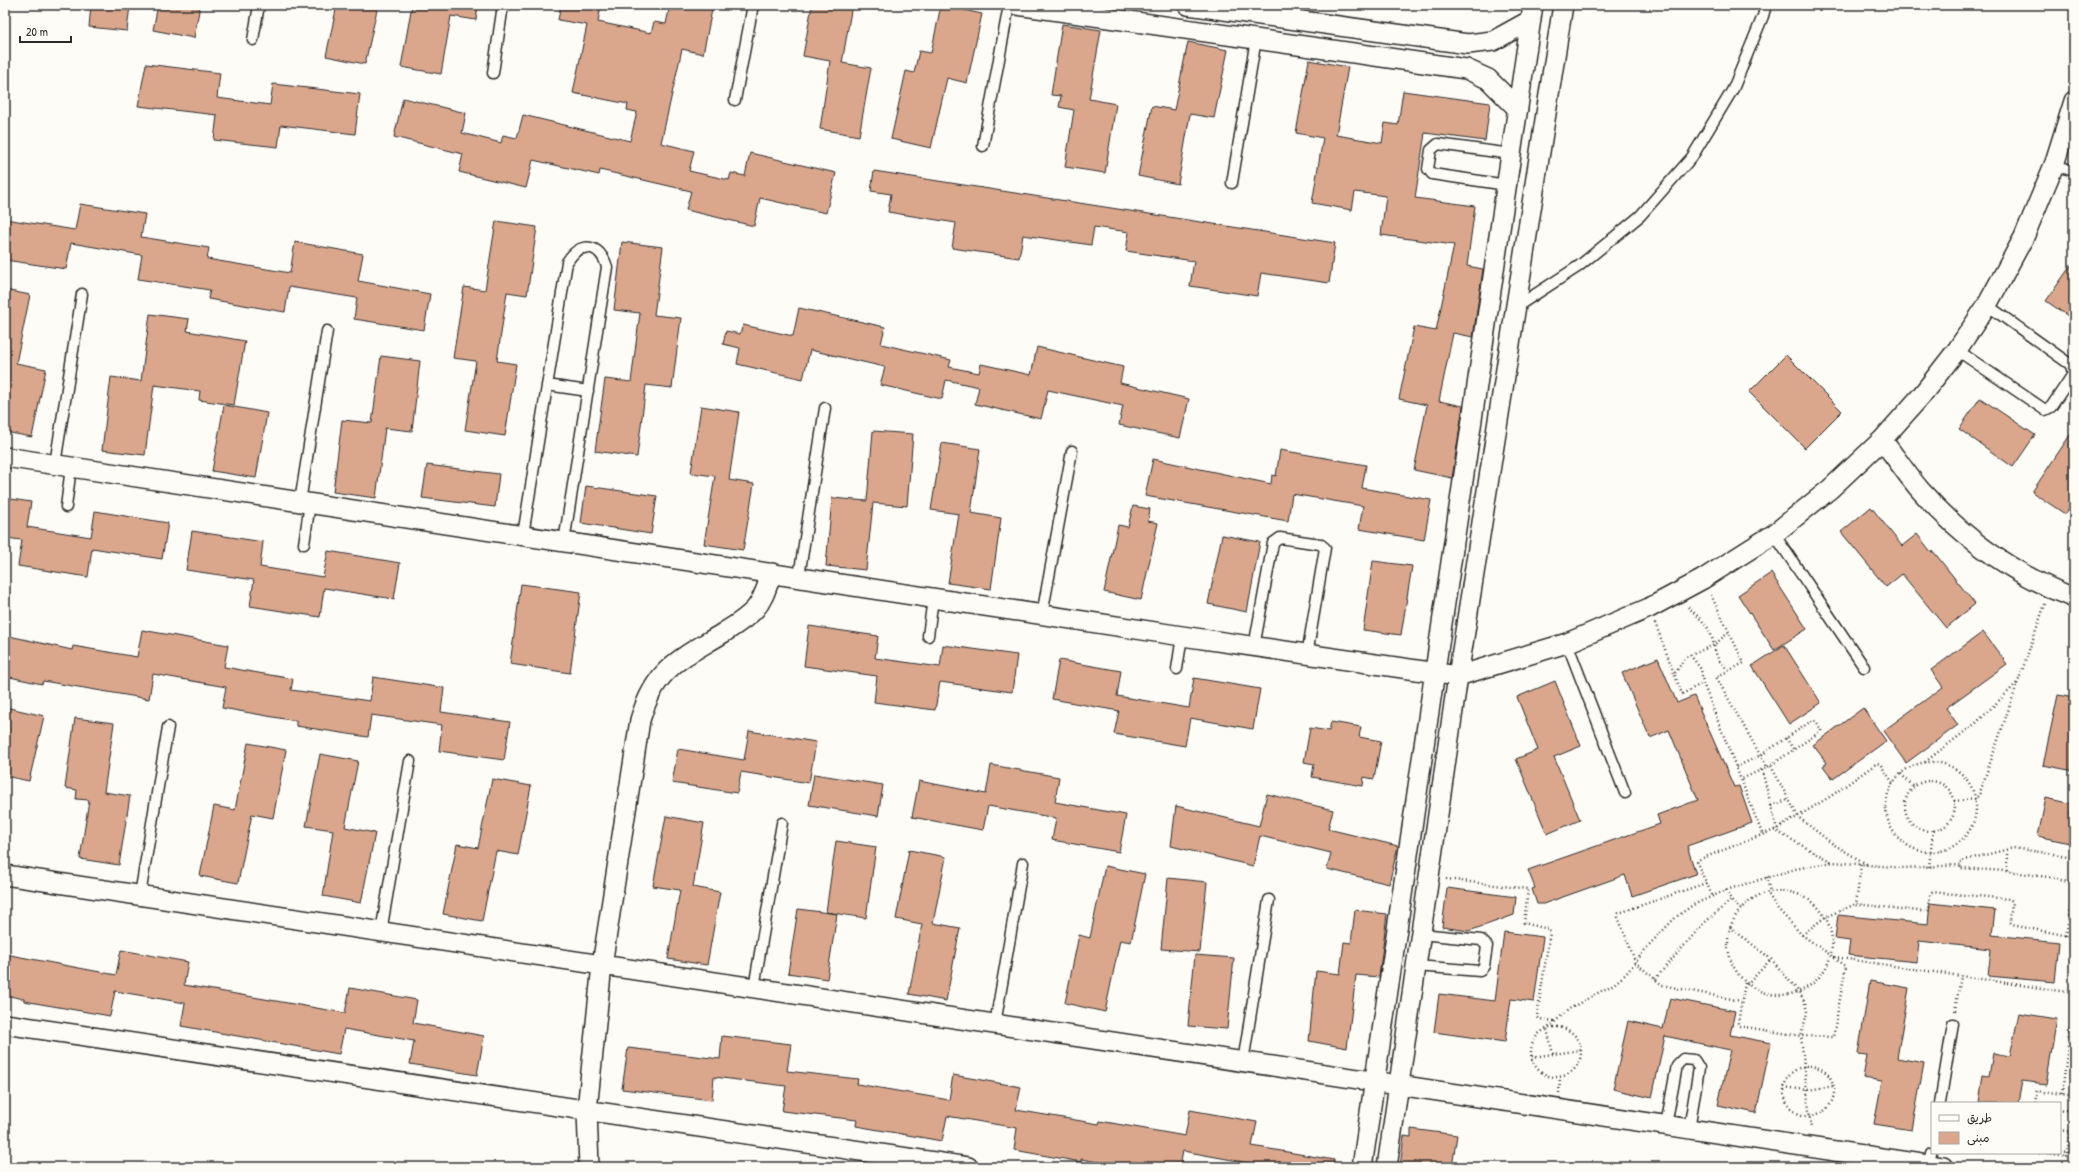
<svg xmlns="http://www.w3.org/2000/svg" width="2079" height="1172" font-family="'Patrick Hand','Playpen Sans Arabic',sans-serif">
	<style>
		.building { fill: #daa78d; stroke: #2b2b2b }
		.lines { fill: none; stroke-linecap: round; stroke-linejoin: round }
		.service-casing { stroke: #2b2b2b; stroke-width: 13 }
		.minor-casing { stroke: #2b2b2b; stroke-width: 22 }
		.path { stroke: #2b2b2b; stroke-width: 2.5; stroke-dasharray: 1 3; stroke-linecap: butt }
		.service { stroke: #fdfcf7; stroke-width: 10 }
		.minor { stroke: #fdfcf7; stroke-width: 19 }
	</style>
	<rect width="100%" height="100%" fill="#fdfcf7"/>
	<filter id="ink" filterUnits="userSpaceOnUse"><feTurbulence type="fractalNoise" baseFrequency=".025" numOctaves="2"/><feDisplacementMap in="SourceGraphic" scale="8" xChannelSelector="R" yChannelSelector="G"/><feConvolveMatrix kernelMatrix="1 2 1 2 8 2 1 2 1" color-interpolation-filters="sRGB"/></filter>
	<g filter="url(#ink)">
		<path class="building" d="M91 5H130L127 31 89 27Z
			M158 5H200L194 38 153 30Z
			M337 5H378L365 64 326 56Z
			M412 5H478L476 20 451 16 441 74 401 67Z
			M561 5H601L598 22 651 33 654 22 666 24 670 5H713L703 54 682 49 661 143 694 151 689 171 729 180 731 173 745 176 750 153 836 173 826 213 760 198 754 226 686 210 691 191 600 170 599 175 533 160 526 188 459 172 463 154 394 137 403 98 466 113 462 133 501 143 503 135 517 138 523 115 630 141 637 112 627 110 628 104 573 93 587 25 558 20Z
			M812 5H852L842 63 871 68 859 136 820 129 830 61 803 56Z
			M941 5 982 14 967 83 947 78 931 148 891 139 906 71 914 73 919 51 931 53Z
			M1062 24 1101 30 1089 99 1116 104 1105 173 1065 167 1074 110 1059 107 1061 96 1051 95Z
			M1188 42 1228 50 1214 118 1190 114 1178 184 1138 176 1152 106 1174 110Z
			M1309 60 1348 67 1336 135 1382 143 1385 123 1398 125 1403 91 1490 103 1485 141 1425 133 1415 198 1475 206 1467 266 1483 269 1473 337 1453 333 1439 401 1463 406 1452 478 1414 470 1427 405 1399 399 1414 327 1436 331 1454 245 1381 235 1386 196 1355 192 1352 210 1312 203 1323 138 1296 133Z
			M146 64 220 73 217 98 270 105 273 84 360 94 355 134 281 125 278 147 214 140 217 115 138 106Z
			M874 171 1335 243 1329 283 1261 273 1257 296 1190 286 1194 261 1126 251 1129 232 1094 227 1091 245 1023 235 1019 258 952 248 956 223 888 212 891 194 871 191Z
			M80 204 145 214 141 237 209 248 207 259 290 273 295 242 363 254 358 281 430 294 424 330 354 319 357 298 289 287 285 312 208 299 210 290 138 279 142 255 71 243 66 269 5 260V219L75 230Z
			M496 221 537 227 527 295 507 292 497 361 516 364 505 436 465 430 476 361 453 358 464 287 485 290Z
			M622 242 663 247 654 315 681 318 672 388 646 385 637 457 595 451 605 379 631 382 640 313 614 310Z
			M2074 261V320L2046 301Z
			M5 290 30 295 16 363 46 369 32 437 5 432Z
			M799 308 885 327 881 344 951 360 949 367 979 373 981 364 1031 375 1037 347 1123 367 1120 383 1189 399 1180 438 1119 425 1123 406 1048 390 1041 419 975 404 979 387 946 380 942 399 880 385 885 367 810 350 803 379 737 364 740 348 723 344 726 331 740 334 743 325 793 336Z
			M150 314 189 319 187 331 245 341 234 405 199 400 200 391 154 385 145 455 102 450 111 377 141 381Z
			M1786 355 1842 411 1805 448 1749 392Z
			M381 356 420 361 412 431 385 428 376 498 333 492 342 420 372 423Z
			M1980 398 2035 435 2013 467 1959 429Z
			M224 405 267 413 256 478 212 471Z
			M701 406 739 412 729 480 754 484 743 550 704 544 715 476 691 473Z
			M2074 429V501L2065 514 2032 492Z
			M873 431 913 434 907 506 873 503 866 570 826 566 832 498 867 501Z
			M942 443 980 449 971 513 1001 518 991 589 948 583 959 514 931 510Z
			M1280 450 1366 465 1362 488 1431 500 1424 540 1359 529 1363 506 1292 494 1288 521 1145 496 1153 459 1271 484 1272 475 1276 476Z
			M427 465 499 474 495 507 422 498Z
			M586 486 657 496 651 534 581 523Z
			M5 498 31 502 27 527 91 537 95 511 168 523 162 559 92 548 88 577 18 566 22 540 5 538Z
			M1133 506 1150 509 1148 521 1158 523 1141 600 1104 592 1118 525 1128 527Z
			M1871 507 1902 546 1917 534 1932 553 1933 551 1975 604 1946 628 1902 574 1886 587 1841 532Z
			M192 531 263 542 260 567 323 577 328 551 400 563 394 599 324 588 320 617 250 606 254 580 186 570Z
			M1222 535 1260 542 1247 612 1208 604Z
			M1373 561 1412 566 1401 635 1363 630Z
			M1771 573 1807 629 1774 650 1738 595Z
			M521 584 581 592 570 673 510 664Z
			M809 626 878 636 875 658 940 667 943 645 1017 655 1012 692 940 682 935 710 874 702 877 676 804 666Z
			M142 630 228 645 224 667 293 679 291 690 370 701 373 677 444 688 441 712 510 722 504 760 439 751 442 725 371 715 368 737 296 726V721L222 708 226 687 153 674 149 699 43 681 42 684 5 676V635L72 650 73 646 137 657Z
			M1983 632 2007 664 1946 708 1958 725 1906 763 1883 731 1943 687 1931 670Z
			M1784 645 1821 703 1789 724 1752 666Z
			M1658 658 1677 703 1694 696 1734 787 1739 786 1752 823 1687 846 1696 874 1632 896 1625 875 1543 904H1537L1532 889 1535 888 1528 870 1660 824 1657 815 1698 800 1669 730 1650 738 1622 673Z
			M1059 660 1121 671 1117 696 1189 708 1194 678 1260 689 1253 729 1190 718 1185 746 1114 734 1119 711 1052 699Z
			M1555 681 1581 746 1554 757 1580 820 1547 834 1516 759 1538 750 1517 697Z
			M2058 695 2074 698V771L2043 765Z
			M5 707 44 716 29 781 5 776Z
			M1863 708 1886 741 1833 779 1823 766 1827 763 1813 745Z
			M75 718 114 723 104 792 130 796 119 865 80 859 89 800 76 799 77 790 65 788Z
			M1331 722 1361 727 1359 737 1381 741 1374 779 1364 777 1363 786 1312 777 1314 764 1304 762 1310 728 1329 731Z
			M749 731 816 742 809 783 741 772 737 793 672 783 678 749 744 760Z
			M248 743 286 750 273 818 252 814 238 883 200 876 214 806 235 810Z
			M320 754 358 761 345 827 375 833 361 903 323 896 333 830 306 826Z
			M991 765 1059 777 1055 802 1126 815 1119 852 1052 840 1056 818 988 806 983 830 912 817 919 781 986 794Z
			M814 774 883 785 878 816 809 805Z
			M492 779 531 786 518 855 496 851 482 921 443 914 457 844 478 848Z
			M1267 794 1333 810 1328 829 1398 846 1389 884 1327 869 1331 853 1260 836 1253 866 1171 846 1176 806 1259 826Z
			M2046 798 2073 804 2070 815H2074V844L2038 836Z
			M666 816 704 823 693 887 720 892 707 965 668 959 680 890 653 886Z
			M836 841 876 847 866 918 826 912Z
			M909 850 946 857 933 923 960 928 946 1001 909 994 922 924 896 919Z
			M1105 866 1145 874 1131 942 1120 940 1105 1012 1065 1003 1079 935 1090 938Z
			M1168 878 1207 882 1200 952 1161 949Z
			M1447 888 1516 897 1514 915 1469 931 1442 927Z
			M1930 903 1995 910 1992 935 2059 942 2055 982 1988 976 1991 949 1919 941 1917 962 1848 955 1850 941 1835 939 1838 915 1928 924Z
			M798 909 837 914 827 979 788 973Z
			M1355 910 1387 914 1379 977 1356 975 1347 1048 1309 1041 1316 971 1340 974 1344 942 1351 943Z
			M1504 932 1543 937 1534 1002 1511 999 1505 1042 1434 1032 1439 994 1495 1001Z
			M121 950 188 962 184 985 345 1013 350 988 417 1000 413 1023 484 1036 477 1075 410 1064 414 1041 344 1029 339 1054 181 1026 185 1003 115 991 110 1016 24 1001V999L5 995V954L116 975Z
			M1195 955 1234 958 1227 1029 1188 1026Z
			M1870 981 1909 988 1897 1058 1924 1063 1912 1130 1874 1124 1882 1081 1863 1078 1867 1055 1858 1054Z
			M1670 998 1735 1011 1730 1035 1771 1043 1756 1113 1718 1105 1730 1050 1665 1036 1652 1098 1613 1089 1628 1021 1663 1029Z
			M2019 1013 2057 1019 2046 1084 2022 1081 2018 1103H1979L1983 1075 1989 1076 1993 1053 2010 1056Z
			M722 1036 791 1044 787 1071 858 1079 857 1084 949 1100 953 1075 1021 1087 1016 1110 1099 1124 1100 1121 1185 1136 1190 1110 1257 1122 1252 1146 1334 1160V1167H1253L1254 1164 1183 1151 1180 1167H1124L1081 1159V1162L1014 1150 1017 1128 947 1116 942 1141 856 1126 857 1120 782 1111 786 1086 714 1077 712 1100 622 1089 628 1048 720 1059Z
			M1411 1129 1457 1135 1452 1167H1400L1404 1136 1411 1137Z"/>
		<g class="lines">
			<g class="service-casing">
				<path id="service" d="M253 40 259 5
					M493 73 503 5
					M735 100 753 5
					M983 146 1009 5
					M2054 165 2074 171
					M1232 183 1256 39
					M1507 185 1432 174 1428 169 1431 150 1438 144 1511 154
					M1516 307 1579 266 1640 216 1692 157 1733 89 1763 16 1766 5
					M1957 350 2045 410 2051 407 2073 374 2071 365 1987 305
					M547 385 588 391
					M55 464 82 294
					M300 502 327 331
					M66 507 71 467
					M1774 534 1864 667
					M523 535 567 262C580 241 600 243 607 267L564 542
					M304 544 310 503
					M799 577 825 408
					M1042 615 1072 451
					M928 636 933 598
					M1567 643 1625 793
					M1254 647 1273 543 1280 538 1320 544 1325 548 1307 655
					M1177 669 1182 636
					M140 895 168 727
					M381 932 410 761
					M1416 966 1480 971 1484 966 1487 946 1481 940 1421 934
					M754 988 782 823
					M995 1024 1023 863
					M1243 1062 1269 900
					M1940 1103 1953 1024
					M1666 1125 1677 1065 1683 1059 1694 1060 1699 1068 1689 1129
					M1930 1165 1932 1153"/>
			</g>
			<g class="minor-casing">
				<path id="minor" d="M1017 5 1466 69 1488 79 1518 109
					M1188 5 1468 44 1493 41 1531 20
					M1882 440C1895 456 1907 475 1921 491 1963 538 2014 575 2074 598
					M5 457 1182 636 1458 676 1567 643 1649 608 1703 579 1774 534 1830 489 1882 440 1921 396 1957 350 1987 305 2024 237 2054 165 2074 101
					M5 875 1942 1167
					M5 1024 968 1167
					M589 1167 587 1110 602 965 640 720C656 667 679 660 723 633 734 626 746 619 755 609 764 599 767 585 772 573
					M1362 1167 1533 5
					M1387 1167 1458 676 1563 5"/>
			</g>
			<path class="path" d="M1711 595 1744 663 1716 677 1767 767
				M1688 607C1695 614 1704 621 1709 630 1717 646 1712 661 1730 670
				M1655 623 1682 694 1703 683 1763 836
				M1690 655 1701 669 1703 683
				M1675 673 1686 657 1714 645 1728 633
				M1786 738 1794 750
				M1925 762 1976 723 2017 683
				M1886 807a45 45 0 1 1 90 0a45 45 0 1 1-90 0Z
				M1771 766 1798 817 1833 844 1868 865
				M1736 767 1761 755 1813 720 1816 721 1821 729V731L1771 765 1742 779
				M1762 770 1777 829
				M1901 774 1914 787
				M1905 806a25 25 0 1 1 50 0a25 25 0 1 1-50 0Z
				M1954 801 1975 799 1979 795 2045 604
				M1771 806 1787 800
				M1774 830 1832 862
				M2074 857 2013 848 1961 861 1960 868 2007 871 2054 878 2074 884
				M1861 865 1856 904 1927 912 1929 910 1930 894 1932 892 2010 899 2012 901 2010 923 2012 925 2074 937
				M1929 867 1933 830
				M2007 871V851
				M1767 877 1770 892
				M1446 879 1528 889 1524 923 1548 929 1550 932 1537 1016 1539 1019 1555 1021
				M1706 883 1619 913 1618 917 1636 963 1662 985 1741 1001
				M1726 890 1731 900 1741 909
				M1728 943a52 52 0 1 1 104 0a52 52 0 1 1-104 0Z
				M1712 895 1697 863 1698 860 1777 829 1831 796 1877 763 1880 764 1893 783
				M1730 927 1771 959 1799 992 1805 1002 1807 1013 1801 1036 1811 1129
				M1802 935 1825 917 1856 904
				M2066 936 2074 884
				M1834 957 2074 993
				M1655 979 1703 924 1731 900
				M1745 983 1738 1023 1739 1026 1801 1036 1833 1037 1846 966 1802 935 1777 908 1767 892
				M1747 985 1771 959
				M1955 1011 1961 976
				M1531 1052a25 25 0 1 1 50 0a25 25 0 1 1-50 0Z
				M1553 1054 1547 1029 1569 1009 1614 984 1626 974 1648 946 1676 917 1693 905 1726 890 1795 869 1833 862 1905 868 1960 865
				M1532 1057 1582 1050
				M1784 1091a25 25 0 1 1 50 0a25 25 0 1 1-50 0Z
				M1784 1087 1807 1090 1834 1086
				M1559 1093 1560 1077
				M2062 1094 2074 995
				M2035 1103 2037 1090 2074 1096
				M2060 1109 2074 1111
				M2060 1129 2074 1131
				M2060 1151 2074 1153
				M2039 1153 2074 1158
				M2066 1157 2074 1114"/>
			<use href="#service" class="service"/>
			<use href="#minor" class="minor"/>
		</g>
	</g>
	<rect width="2079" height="1172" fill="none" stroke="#fdfcf7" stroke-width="20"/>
	<rect x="10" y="10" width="2059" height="1152" fill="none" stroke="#2b2b2b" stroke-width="1.5" filter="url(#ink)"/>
	<rect x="1931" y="1102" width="130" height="52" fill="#fdfcf7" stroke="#a9a8a5"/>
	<rect x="1939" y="1115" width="20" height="6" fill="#fdfcf7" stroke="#a9a8a5"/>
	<text x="1967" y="1122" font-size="12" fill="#2b2b2b">طريق</text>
	<rect x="1939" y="1132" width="20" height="12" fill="#daa78d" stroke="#a9a8a5"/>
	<text x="1967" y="1142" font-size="12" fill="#2b2b2b">مبنى</text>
	<path d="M20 36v6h51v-6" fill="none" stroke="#2b2b2b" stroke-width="2"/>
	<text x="26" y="36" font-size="12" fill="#2b2b2b" stroke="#fdfcf7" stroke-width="3" paint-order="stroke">20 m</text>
</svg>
